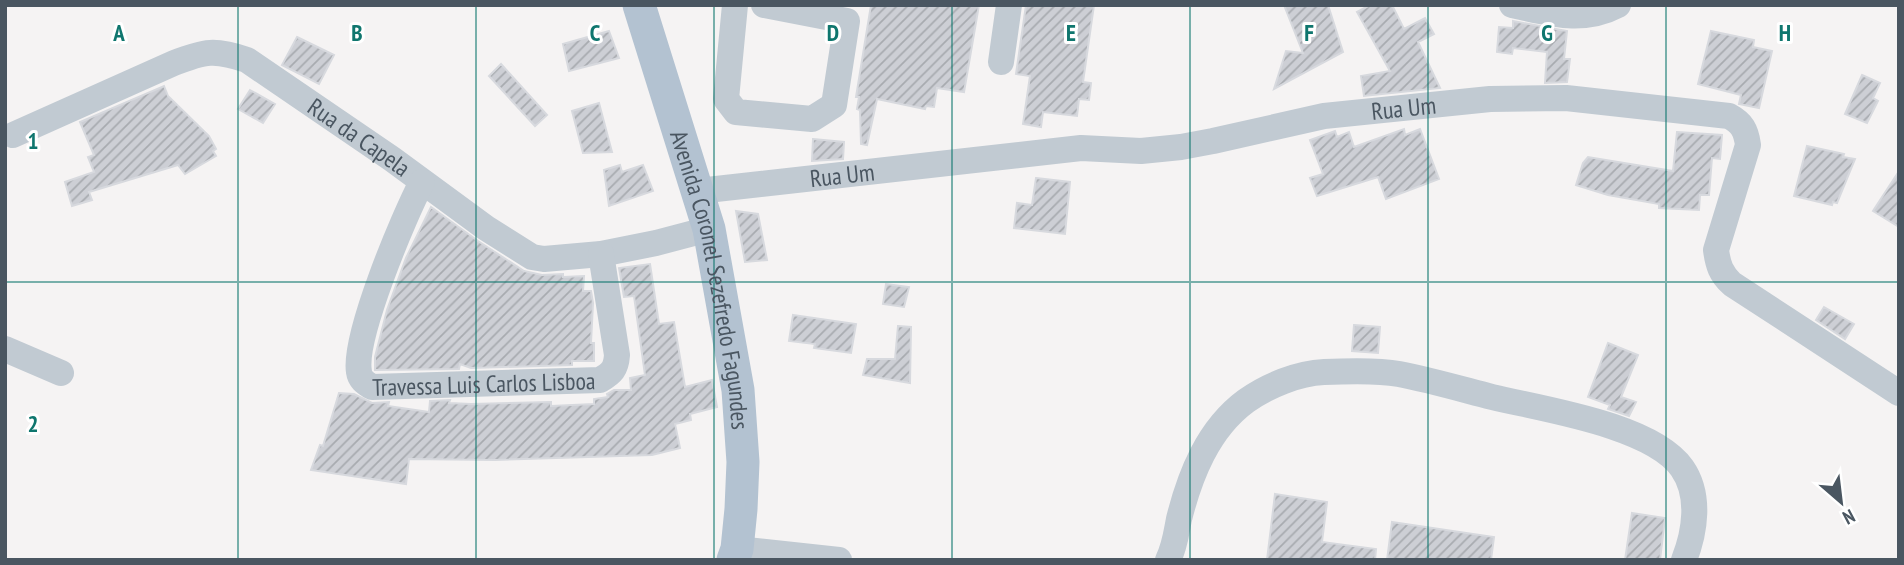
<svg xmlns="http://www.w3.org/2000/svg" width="1904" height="565" font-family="'PT Sans Narrow',sans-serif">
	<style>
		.building { fill: url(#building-hatch); stroke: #d7d9de; stroke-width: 2 }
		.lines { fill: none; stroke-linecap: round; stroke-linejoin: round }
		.minor { stroke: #c1cad2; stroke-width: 26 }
		.major { stroke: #b3c2d1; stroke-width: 33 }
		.grid { fill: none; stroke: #0f766e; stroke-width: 2; stroke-opacity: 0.55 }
		.labels { text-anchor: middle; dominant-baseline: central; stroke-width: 6; stroke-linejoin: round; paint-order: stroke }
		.street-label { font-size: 24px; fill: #4a5661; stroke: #fff }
		.grid-label { font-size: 23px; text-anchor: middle; font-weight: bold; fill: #0f766e; stroke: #fff; stroke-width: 6; stroke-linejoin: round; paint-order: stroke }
	</style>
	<defs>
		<pattern id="building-hatch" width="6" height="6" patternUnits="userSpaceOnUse" patternTransform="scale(1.75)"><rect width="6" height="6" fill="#cdcfd5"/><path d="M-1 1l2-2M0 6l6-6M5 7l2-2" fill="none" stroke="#a8abb0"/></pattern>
	</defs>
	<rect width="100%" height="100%" fill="#f5f3f3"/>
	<path class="building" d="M871 5H979L964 92 937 88 934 107 926 106 925 109 877 99 867 145 861 144 860 110 857 109 859 97H856Z
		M1026 5H1094L1083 82 1091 83 1089 100 1079 99 1077 116 1043 112 1041 127 1023 124 1030 76 1016 74Z
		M1284 5H1328L1343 52 1274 89 1286 51 1303 53Z
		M1370 5H1392L1404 29 1425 18 1434 34 1418 42 1440 88 1364 96 1361 76 1390 71 1357 12Z
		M1513 21 1567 31 1564 59H1570L1567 82 1545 83 1547 52 1513 48 1512 54 1497 52 1499 27 1513 28Z
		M609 31 619 58 569 71 563 44Z
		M1711 31 1754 40 1753 47 1772 51 1759 108 1739 104 1741 95 1698 84Z
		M297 37 334 55 319 84 282 65Z
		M501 64 547 115 535 126 489 76Z
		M1862 75 1880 83 1873 98 1878 101 1867 123 1845 114Z
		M164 86 168 96 209 136 216 149 213 151 216 156 185 174 178 165 89 192 92 200 72 206 65 182 94 172 88 157 94 155 80 122Z
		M250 90 275 104 263 123 238 109Z
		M599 103 612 152 583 153 572 111Z
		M1404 129 1405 135 1420 129 1439 179 1386 199 1378 177 1317 196 1310 178 1323 174 1310 140 1335 131 1337 137 1349 132 1354 147Z
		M1677 132 1722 135 1720 159 1712 158 1709 195H1700L1699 210 1659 208V204L1608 195 1576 185 1583 163 1588 157 1673 171Z
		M813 139 844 142 843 159 812 161Z
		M1807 146 1844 154 1843 157 1855 159 1837 203 1833 202 1832 205 1794 196Z
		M620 165 622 172 643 165 653 191 609 206 604 170Z
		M1899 171V227L1873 211Z
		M1036 178 1070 182 1065 234 1014 228 1017 203 1032 205Z
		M431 207 478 241 524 271 542 275 563 274V277L584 276 583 291H591L593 303 591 343H594V361H572V365L471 368 460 364 459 369 375 370V357L387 310 406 258Z
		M736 211 758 214 767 260 745 262Z
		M650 264 659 324 674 322 685 387 712 380 717 407 690 414 691 420 675 424 680 448 652 455 495 460 409 459 406 484 311 470 320 445 323 446 339 393 354 394 372 403 389 402 388 406 429 412 430 401 450 400 449 403 471 404 551 402V406L594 404V399L608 397 607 394 614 390H631L630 378 645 375 634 296 624 297 619 268Z
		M886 284 909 287 904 307 883 304Z
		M1824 307 1854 324 1845 339 1816 320Z
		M793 315 856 324 851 353 814 348 815 344 789 341Z
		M1354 325 1380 327 1378 353 1352 351Z
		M898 326 911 327 910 383 863 375 867 359H895Z
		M1608 343 1638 355 1621 397 1636 402 1629 416 1608 409 1610 405 1588 397Z
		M1275 494 1327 502 1322 542 1376 549 1375 560H1267Z
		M1632 513 1665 518 1660 560H1625Z
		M1392 522 1494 537 1491 560H1387Z"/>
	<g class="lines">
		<g class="minor">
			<path d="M735 5 726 99 736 112 812 119 834 105 847 21 764 5"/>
			<path d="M1512 5C1550 13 1582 24 1618 5"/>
			<path d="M1001 62 1009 5"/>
			<path id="s1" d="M13 135 174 63C205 51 215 49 247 60L392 159 486 228 532 257 544 259 601 254 656 243 709 229"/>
			<path id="s2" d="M422 182C404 216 353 337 359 372 360 380 366 383 372 387L600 380C612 373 616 369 617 355L601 254"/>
			<path id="s3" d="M698 191 1081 148 1141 151 1181 147 1213 141 1324 116 1490 99 1566 98 1729 116C1742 123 1746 130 1748 145L1716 250C1718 265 1721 274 1732 284L1899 393"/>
			<path d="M5 349 61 373"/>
			<path d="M737 549 839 560"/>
			<path d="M1168 560C1175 546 1176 534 1179 519 1190 475 1208 429 1246 401 1267 386 1298 373 1324 372 1346 371 1378 370 1399 374 1430 380 1461 389 1492 397 1542 409 1652 425 1682 468 1701 495 1695 532 1684 560"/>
		</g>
		<path class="major" id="s4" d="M639 5 709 229 738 390 743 462 741 509 737 549 733 560"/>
	</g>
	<path class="grid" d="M238 5V560M476 5V560M714 5V560M952 5V560M1190 5V560M1428 5V560M1666 5V560M5 282H1899"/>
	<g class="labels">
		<g class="street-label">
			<text stroke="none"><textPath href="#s3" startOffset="712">Rua Um</textPath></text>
			<text stroke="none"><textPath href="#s1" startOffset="388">Rua da Capela</textPath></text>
			<text stroke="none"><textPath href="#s3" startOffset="145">Rua Um</textPath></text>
			<text stroke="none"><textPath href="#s4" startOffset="285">Avenida Coronel Sezefredo Fagundes</textPath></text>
			<text stroke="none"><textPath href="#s2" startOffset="334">Travessa Luis Carlos Lisboa</textPath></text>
		</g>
	</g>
	<g class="grid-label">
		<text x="119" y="41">A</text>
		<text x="357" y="41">B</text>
		<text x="595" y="41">C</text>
		<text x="833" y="41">D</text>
		<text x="1071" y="41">E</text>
		<text x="1309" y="41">F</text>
		<text x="1547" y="41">G</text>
		<text x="1785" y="41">H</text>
		<text x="33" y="149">1</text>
		<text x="33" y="432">2</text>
	</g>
	<rect width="1904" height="565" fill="none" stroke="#4a5661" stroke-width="14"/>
	<g transform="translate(1841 502) rotate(152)" stroke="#ffffff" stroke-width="5" paint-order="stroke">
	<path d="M0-5L12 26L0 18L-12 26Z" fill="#4a5661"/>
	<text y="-10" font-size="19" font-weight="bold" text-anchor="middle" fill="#4a5661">N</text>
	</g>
</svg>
